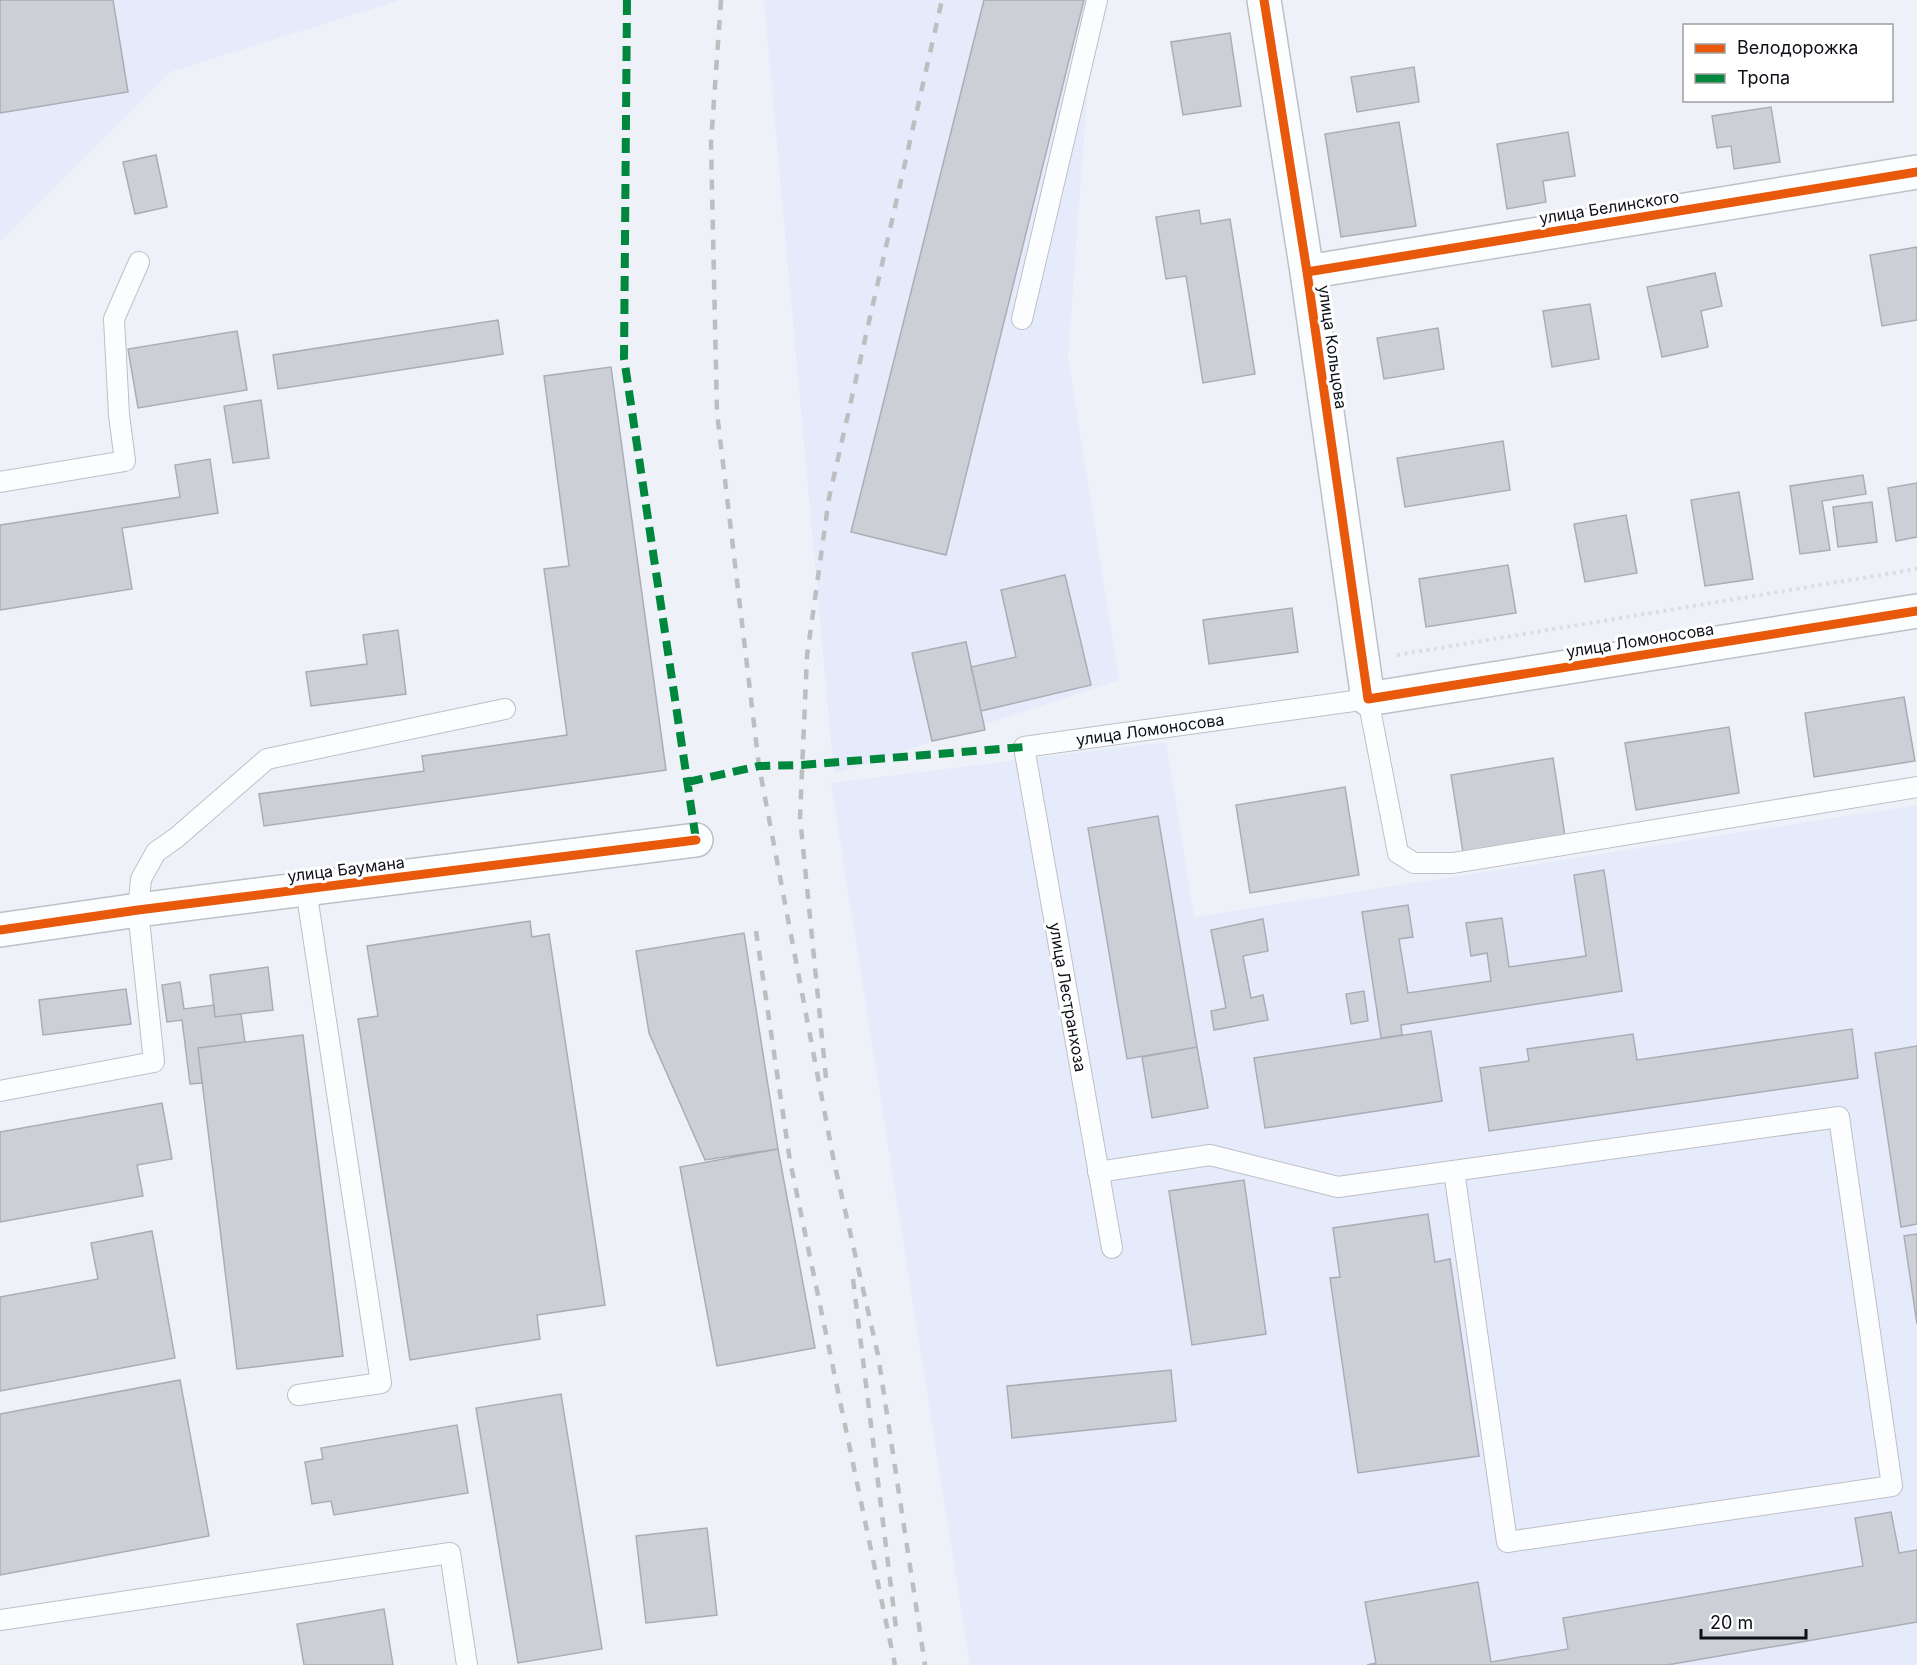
<svg xmlns="http://www.w3.org/2000/svg" width="1917" height="1665" font-family="Inter,sans-serif">
	<style>
		.built { fill: #e5ebfb }
		.building { fill: #cccfd6; stroke: #aaadb4; stroke-width: 1.5 }
		.lines { fill: none; stroke-linecap: round; stroke-linejoin: round }
		.lane-casing { stroke: #bec0c7; stroke-width: 22 }
		.street-casing { stroke: #bec0c7; stroke-width: 36 }
		.path { stroke: #dcdddf; stroke-width: 4; stroke-dasharray: 3 4.5; stroke-linecap: butt }
		.lane { stroke: #fcfdfe; stroke-width: 20 }
		.street { stroke: #fcfdfe; stroke-width: 33 }
		.rail { stroke: #bdbec0; stroke-width: 4.5; stroke-dasharray: 10 10; stroke-linecap: butt }
		.quiet { stroke: #00873e; stroke-width: 8; stroke-dasharray: 15 8; stroke-linecap: butt }
		.cycleway-casing { stroke: #fff; stroke-width: 13 }
		.cycleway { stroke: #e8590c; stroke-width: 9 }
		.labels { text-anchor: middle; dominant-baseline: central; stroke-width: 6; stroke-linejoin: round; paint-order: stroke }
		.street-label { font-size: 16px; fill: #0e1017; stroke: #fff }
	</style>
	<rect width="100%" height="100%" fill="#eef1f8"/>
	<path class="built" d="M0 0H400L170 72 0 241Z
		M764 0H1094L1068 357 1119 680 834 774Z
		M1166 742 1194 917 1917 805V1665H970L831 783Z"/>
	<path class="building" d="M0 0H113L128 92 0 113Z
		M984 0H1084L946 555 851 532Z
		M1230 33 1241 106 1183 115 1171 42Z
		M1414 67 1419 102 1357 112 1351 77Z
		M1771 107 1780 162 1734 169 1731 146 1717 148 1712 116Z
		M1399 122 1416 226 1341 237 1325 134Z
		M1568 132 1575 176 1543 181 1546 202 1507 209 1497 144Z
		M156 155 167 207 135 214 123 162Z
		M1199 210 1201 224 1230 219 1255 374 1203 383 1186 276 1166 279 1156 217Z
		M1917 247V320L1882 326 1870 255Z
		M1715 273 1722 306 1701 311 1708 347 1662 357 1647 287Z
		M1590 304 1599 359 1552 367 1543 311Z
		M498 320 503 354 278 389 273 355Z
		M1438 328 1444 369 1384 379 1377 338Z
		M237 331 247 390 138 408 128 349Z
		M611 367 666 770 264 826 259 794 424 771 422 756 567 735 544 569 569 566 544 376Z
		M261 400 269 458 233 463 224 406Z
		M1503 441 1510 490 1405 507 1397 458Z
		M210 459 218 513 122 528 132 589 0 610V525L180 497 175 465Z
		M1863 475 1866 494 1822 501 1830 550 1800 554 1790 486Z
		M1917 483V537L1896 541 1888 488Z
		M1739 492 1753 579 1705 586 1691 500Z
		M1872 502 1877 542 1838 547 1833 507Z
		M1626 515 1637 573 1585 582 1574 524Z
		M1508 565 1516 613 1426 627 1419 579Z
		M1065 575 1091 685 981 711 971 667 1016 657 1001 590Z
		M1292 608 1298 652 1209 664 1203 620Z
		M398 630 406 694 311 706 306 672 367 664 363 635Z
		M966 642 985 730 932 741 912 653Z
		M1904 697 1915 761 1814 777 1805 713Z
		M1729 727 1739 793 1636 810 1625 743Z
		M1553 758 1565 836 1463 852 1451 775Z
		M1345 787 1359 875 1250 893 1236 805Z
		M1158 816 1197 1047 1127 1059 1088 828Z
		M1604 870 1622 991 1401 1025 1402 1035 1381 1038 1362 912 1408 905 1413 937 1399 939 1408 993 1491 981 1487 953 1471 956 1466 923 1502 918 1509 967 1586 956 1574 875Z
		M1263 919 1268 951 1243 956 1251 998 1263 995 1268 1020 1214 1030 1211 1011 1226 1008 1211 930Z
		M530 921 532 937 549 934 605 1305 537 1315 540 1339 410 1360 358 1019 378 1016 367 946Z
		M744 933 778 1149 705 1160 649 1033 636 951Z
		M268 967 273 1010 215 1017 210 975Z
		M180 982 184 1009 214 1005 215 1017 241 1014 245 1042 198 1048 202 1083 190 1084 182 1020 167 1022 162 985Z
		M126 989 131 1024 43 1035 39 1000Z
		M1364 991 1368 1021 1351 1024 1346 994Z
		M1852 1029 1858 1078 1489 1131 1480 1068 1529 1061 1527 1049 1633 1034 1637 1060Z
		M1431 1031 1442 1101 1265 1128 1254 1058Z
		M303 1035 343 1356 237 1369 198 1048Z
		M1917 1046V1224L1901 1227 1875 1053Z
		M1197 1047 1208 1108 1152 1118 1142 1057Z
		M162 1103 172 1159 137 1165 143 1196 0 1222V1132Z
		M778 1149 815 1348 717 1366 680 1167Z
		M1244 1180 1266 1334 1192 1345 1169 1191Z
		M1428 1214 1435 1262 1450 1259 1479 1456 1358 1473 1330 1278 1340 1277 1333 1228Z
		M152 1231 175 1358 0 1391V1297L98 1279 91 1243Z
		M1917 1234V1324L1904 1236Z
		M1171 1370 1176 1421 1012 1438 1007 1386Z
		M180 1380 209 1536 0 1575V1414Z
		M561 1394 602 1649 518 1663 476 1408Z
		M457 1425 468 1493 334 1515 331 1501 312 1504 305 1462 323 1459 321 1448Z
		M1891 1512 1899 1553 1917 1550V1622L1667 1665H1367L1376 1663 1365 1602 1478 1582 1491 1662 1568 1649 1563 1618 1863 1566 1855 1518Z
		M707 1528 717 1615 646 1623 636 1536Z
		M384 1609 393 1665H304L297 1624Z"/>
	<g class="lines">
		<g class="lane-casing">
			<g id="lane">
				<path d="M1022 319 1097 0"/>
				<path d="M0 482 125 461 119 415 114 319 139 262"/>
				<path d="M0 1091 154 1062 138 910 141 879 156 852 176 838 267 759 505 709"/>
				<path d="M1098 1172 1210 1155 1338 1187 1839 1117 1892 1486 1507 1542 1454 1171"/>
				<path id="s1" d="M1112 1248 1024 747 1368 699 1398 853 1414 863H1453L1917 787"/>
				<path d="M298 1395 381 1383 306 889"/>
				<path d="M0 1620 450 1553 467 1665"/>
			</g>
		</g>
		<g class="street-casing">
			<path id="street" d="M1264 0 1307 272 1368 699 1917 611
				M1307 272 1917 172
				M0 930 138 910 696 840"/>
		</g>
		<path class="path" d="M1397 655 1917 569"/>
		<use href="#lane" class="lane"/>
		<use href="#street" class="street"/>
		<path class="rail" d="M721 0 711 143 717 413 759 766 834 1162 878 1355 925 1665
			M756 931 790 1161 895 1665
			M826 1078 800 817 807 656 829 498 942 0
			M853 1279 897 1636"/>
		<path class="quiet" d="M627 0 624 358 696 840
			M688 782 759 766 802 765 1024 747"/>
		<g class="cycleway-casing">
			<path id="cycleway" d="M1264 0 1307 272 1368 699 1917 611
				M1307 272 1917 172
				M0 930 138 910 696 840"/>
		</g>
		<use href="#cycleway" class="cycleway"/>
	</g>
	<g class="labels">
		<g class="street-label">
			<text transform="translate(1609 207) rotate(-9)">улица Белинского</text>
			<text transform="translate(1333 347) rotate(82)">улица Кольцова</text>
			<text transform="translate(1640 640) rotate(-9)">улица Ломоносова</text>
			<text stroke="none"><textPath href="#s1" startOffset="636">улица Ломоносова</textPath></text>
			<text transform="translate(346 869) rotate(-7)">улица Баумана</text>
			<text transform="translate(1068 997) rotate(80)">улица Лестранхоза</text>
		</g>
	</g>
	<rect x="1683" y="24" width="210" height="78" fill="#ffffff" stroke="#9f9fa2" stroke-width="1.5"/>
	<rect x="1695" y="44" width="30" height="9" fill="#e8590c" stroke="#9f9fa2" stroke-width="1.5"/>
	<text x="1737" y="54" font-size="18" fill="#0e1017">Велодорожка</text>
	<rect x="1695" y="74" width="30" height="9" fill="#00873e" stroke="#9f9fa2" stroke-width="1.5"/>
	<text x="1737" y="84" font-size="18" fill="#0e1017">Тропа</text>
	<path d="M1701 1629v9h105v-9" fill="none" stroke="#0e1017" stroke-width="3"/>
	<text x="1710" y="1629" font-size="18" fill="#0e1017" stroke="#ffffff" stroke-width="4.5" paint-order="stroke">20 m</text>
</svg>
